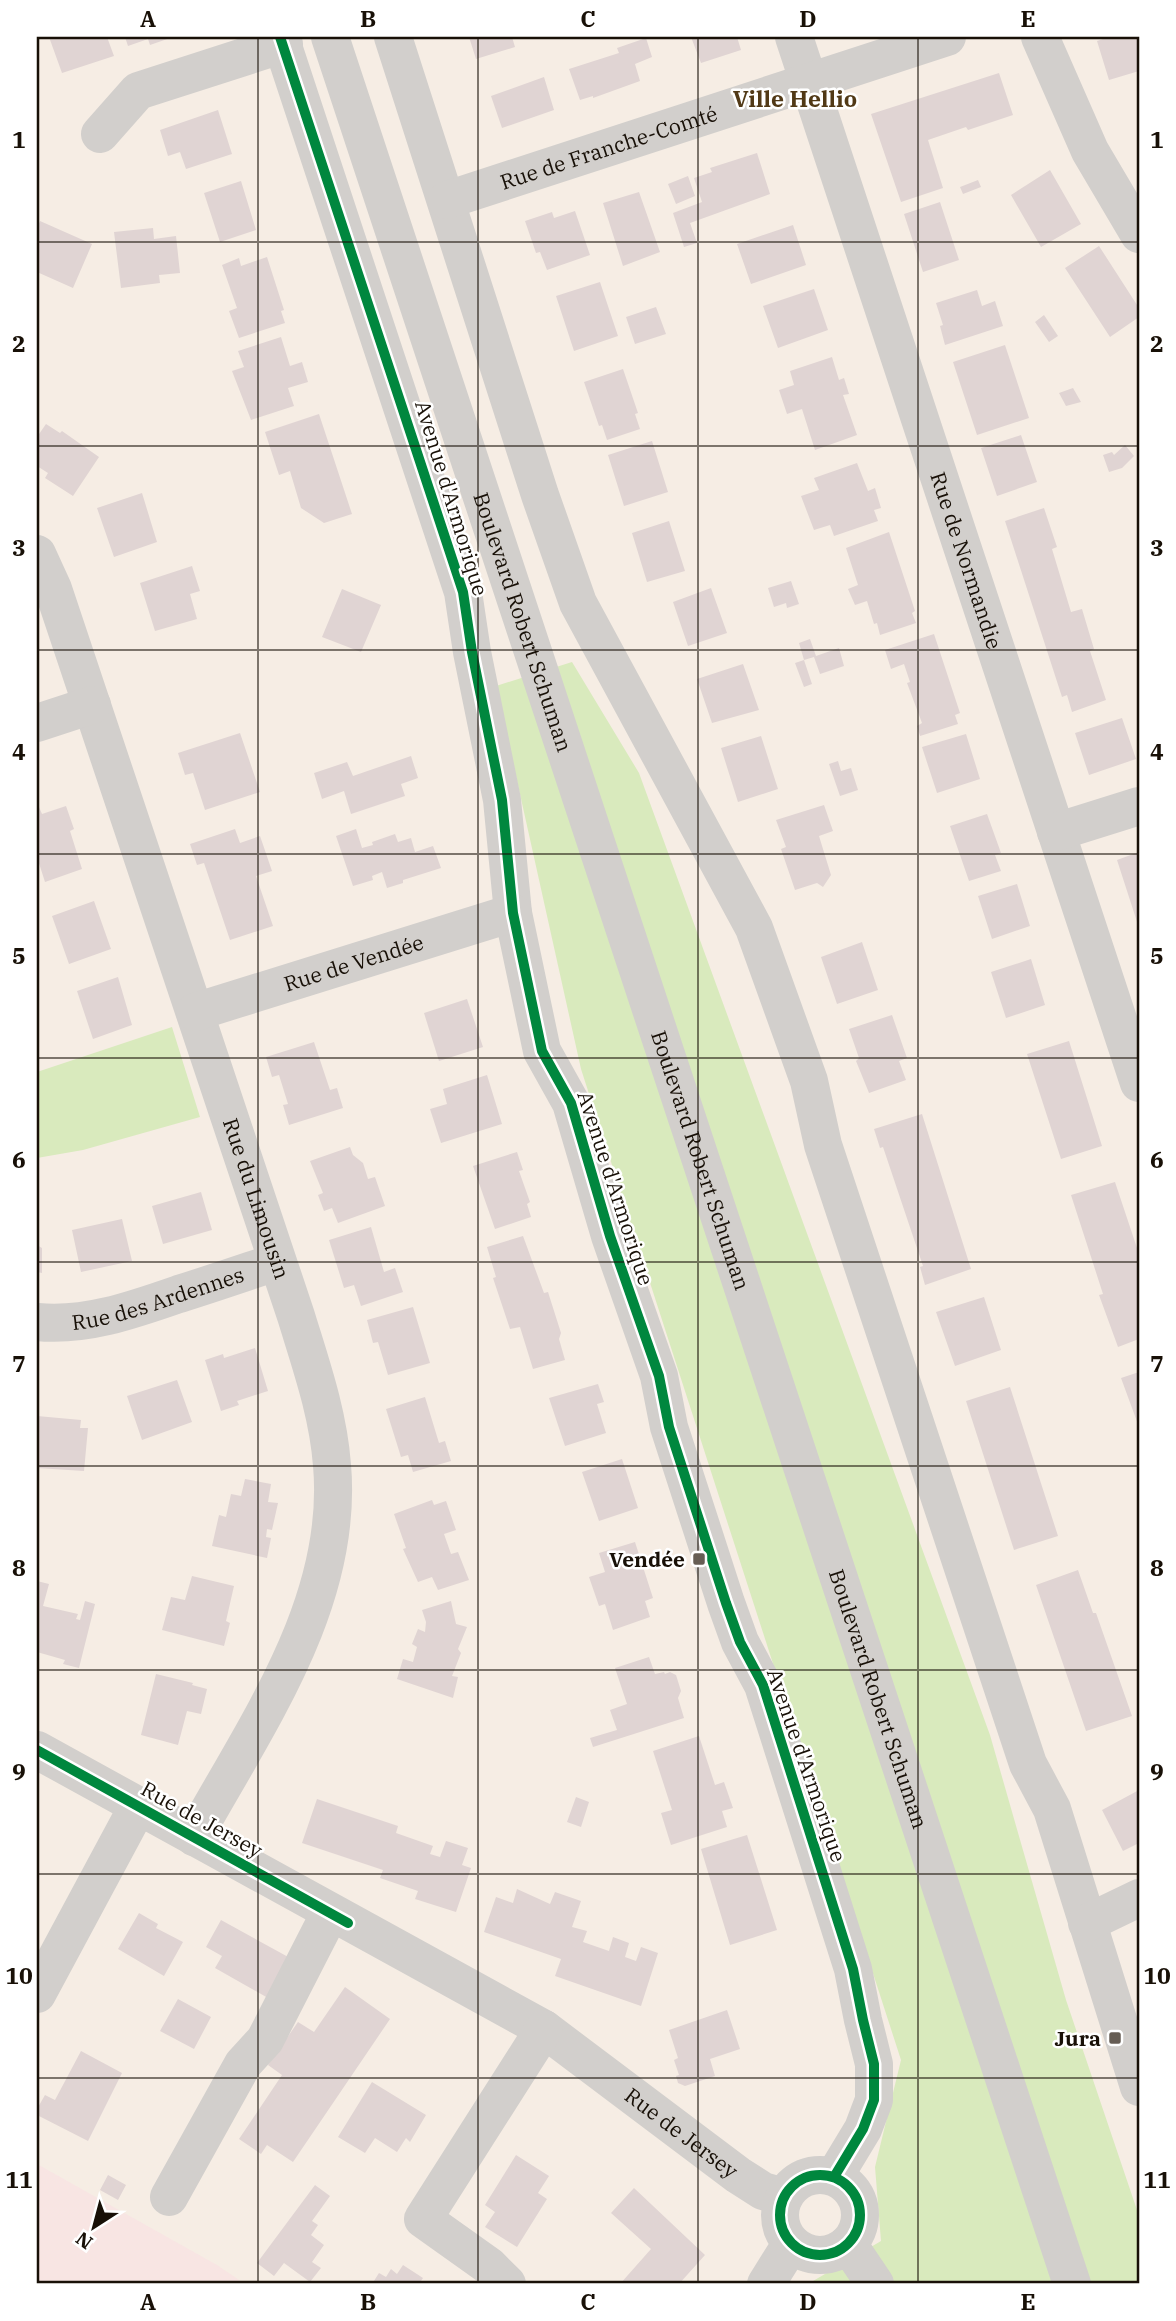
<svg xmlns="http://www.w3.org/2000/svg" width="1176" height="2321" font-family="'IBM Plex Serif',serif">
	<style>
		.education { fill: #f8e5e3 }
		.green { fill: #d9eabd }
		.building { fill: #e0d4d3 }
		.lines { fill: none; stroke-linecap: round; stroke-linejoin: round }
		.minor { stroke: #d2cfcc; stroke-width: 38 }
		.major { stroke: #d2cfcc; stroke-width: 38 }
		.cycleway-casing { stroke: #fff; stroke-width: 15 }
		.cycleway { stroke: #00873e; stroke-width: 10 }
		.grid { fill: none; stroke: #181007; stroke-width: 2; stroke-opacity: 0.55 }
		.poi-dot { fill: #665d54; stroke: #fff; stroke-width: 2.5 }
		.labels { text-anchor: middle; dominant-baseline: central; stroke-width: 5; stroke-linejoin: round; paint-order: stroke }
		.street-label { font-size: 21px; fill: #181007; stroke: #fff }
		.poi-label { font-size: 21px; font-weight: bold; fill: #181007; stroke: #fff; text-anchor: end }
		.neighbourhood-label { font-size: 23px; font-weight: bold; fill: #513916; stroke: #fff }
		.neatline { fill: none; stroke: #181007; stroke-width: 2.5 }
		.grid-label { font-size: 23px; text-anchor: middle; font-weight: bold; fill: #181007 }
	</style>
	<rect width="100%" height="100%" fill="#f6ede4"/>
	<path class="education" d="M37 2164 217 2265 245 2284H37Z"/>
	<path class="green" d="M572 662 639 773 990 1735 1066 2000 1139 2216V2284H808L881 2241 875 2167 901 2060 581 1069 496 686Z
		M172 1027 200 1117 83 1150 37 1158V1072Z"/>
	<path class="building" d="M49 37H107L114 56 62 73Z
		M125 37H173L150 45 148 39 128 46Z
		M469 37H512L515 47 476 59Z
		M691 37H737L741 50 701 63Z
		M1109 37H1139V71L1109 80 1097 41Z
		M646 38 652 57 635 64 640 81 593 98V96L580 100 569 69 619 53 617 48Z
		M999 73 1013 115 968 130 966 127 928 140 943 188 901 202 871 114Z
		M544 77 554 110 502 128 491 96Z
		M218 110 232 154 186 169 180 152 168 156 160 130Z
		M757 153 770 194 690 223 697 243 684 247 673 213 702 202 694 178 712 172 710 168Z
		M1050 170 1081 224 1041 247 1011 195Z
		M688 176 695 196 676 204 668 184Z
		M978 180 981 187 963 194 960 187Z
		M241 181 256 230 220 242 204 193Z
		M639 192 660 252 623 266 603 203Z
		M940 202 959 260 923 272 904 214Z
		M575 211 590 255 547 270 540 252 536 253 525 221 552 212 554 218Z
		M40 221 92 244 73 288 37 272V228Z
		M793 225 806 265 751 284 737 244Z
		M153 228 154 239 176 236 180 273 159 275 160 283 121 288 114 232Z
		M1099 246 1139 308V317L1110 337 1065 268Z
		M267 257 284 310 281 311 285 323 239 338 229 311 237 308 222 265 239 258 241 266Z
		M600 282 618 336 574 351 556 296Z
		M814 289 828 330 778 348 763 306Z
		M977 290 982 306 995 301 1003 326 945 345 940 326 943 325 936 303Z
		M656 307 666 334 635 344 626 317Z
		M1044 315 1058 336 1049 342 1035 322Z
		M281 337 290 366 302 362 308 382 288 388 294 406 251 420 232 371 244 367 238 351Z
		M1005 345 1029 418 977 435 953 362Z
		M832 357 839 380 844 378 849 394 843 395 857 435 815 450 802 409 787 414 779 390 794 385 790 371Z
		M623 369 638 413 635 414 640 429 607 440 602 425 599 426 584 382Z
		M1073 388 1081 402 1066 406 1059 393Z
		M319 414 352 514 324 523 301 508 290 471 279 475 265 432Z
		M46 424 60 433 62 431 99 457 73 496 45 478 48 473 37 466V437Z
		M1021 435 1037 482 997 496 981 448Z
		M652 441 668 492 624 506 608 455Z
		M1125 445 1134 456 1122 468 1109 472 1103 455 1112 452 1114 455Z
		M857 463 868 491 875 488 881 508 874 510 878 521 834 536 830 525 814 530 801 496 819 490 814 478Z
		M142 493 157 542 114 557 97 508Z
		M1044 508 1057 547 1052 549 1071 612 1082 609 1094 649 1090 651 1106 700 1072 712 1067 695 1062 697 1005 521Z
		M669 521 685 571 647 582 632 533Z
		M889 532 915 611 912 613 916 623 880 635 877 623 874 624 867 601 855 605 848 589 858 585 846 548Z
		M192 566 200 591 190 594 197 619 155 631 140 583Z
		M791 581 799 604 787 608 786 603 774 607 768 588Z
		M711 588 727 633 688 646 673 602Z
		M342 589 381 605 361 652 322 637Z
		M934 634 960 713 955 715 958 724 920 736 917 726 922 723 907 683 910 682 904 664 891 669 885 650Z
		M810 639 816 656 839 648 844 666 820 674 814 657 804 660 812 684 804 687 795 663 804 660 799 643Z
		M743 664 759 710 712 723 697 679Z
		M1122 718 1136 759 1089 775 1075 733Z
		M240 733 260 792 205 810 193 773 185 775 178 753Z
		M966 734 980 779 937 793 922 747Z
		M761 736 778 789 738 802 721 748Z
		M411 756 418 778 401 784 405 796 351 814 344 791 322 799 314 773 347 762 353 776Z
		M838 761 841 771 851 768 858 790 840 796 829 764Z
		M824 805 833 831 819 836 831 875 823 887 817 883 795 890 781 849 786 847 776 820Z
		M66 806 74 829 70 831 82 869 45 882 37 857V808L39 807 42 814Z
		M987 814 1001 853 995 855 1001 871 969 881 950 826Z
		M235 829 240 843 260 836 272 871 256 876 273 926 230 940 204 863 197 865 190 844Z
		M356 829 362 848 373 845 372 842 395 834 398 842 411 838 415 852 433 846 441 868 403 880V883L387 888 382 872 372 876 373 880 353 886 336 836Z
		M1139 852V928L1117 860Z
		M1017 884 1030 926 992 939 978 896Z
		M94 901 111 949 69 964 52 916Z
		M862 942 878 990 837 1004 821 957Z
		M1031 959 1045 1005 1006 1018 991 972Z
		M118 977 132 1025 93 1039 77 991Z
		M467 999 483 1047 439 1061 424 1013Z
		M892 1015 907 1058 899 1061 906 1080 869 1093 856 1061 859 1058 849 1029Z
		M1069 1041 1102 1146 1061 1159 1027 1054Z
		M314 1042 330 1090 337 1088 343 1108 289 1125 283 1105 288 1104 279 1075 272 1077 266 1057Z
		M487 1075 502 1124 441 1143 430 1109 447 1104 443 1089Z
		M922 1114 971 1269 925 1285 920 1267 923 1266 883 1147 880 1148 874 1129Z
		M350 1147 353 1155 363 1163 368 1179 375 1177 385 1206 338 1223 332 1208 324 1211 318 1195 323 1193 310 1161Z
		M517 1152 523 1170 519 1171 530 1202 527 1204 531 1217 495 1229 473 1166Z
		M1115 1182 1139 1254V1339L1118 1347 1099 1295 1103 1294 1071 1195Z
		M201 1192 212 1230 163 1244 152 1206Z
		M122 1219 132 1261 81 1272 72 1230Z
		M371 1227 384 1272 395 1268 403 1292 361 1306 354 1285 344 1288 329 1240Z
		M523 1236 544 1293 548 1292 561 1333 559 1339 565 1360 533 1369 520 1327 510 1329 493 1278 496 1277 487 1247Z
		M37 1245 42 1248V1273L37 1272Z
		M984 1297 1001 1350 955 1366 936 1312Z
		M413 1307 430 1363 388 1375 378 1342 373 1343 367 1320Z
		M255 1348 268 1391 237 1401 239 1405 221 1411 205 1360 223 1354 224 1358Z
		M1139 1372V1427L1121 1378Z
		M177 1380 192 1422 142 1440 127 1396Z
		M598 1384 604 1402 597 1404 606 1433 565 1446 549 1398Z
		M1010 1387 1058 1536 1014 1550 966 1401Z
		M425 1397 439 1443 445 1441 451 1461 413 1472 408 1455 401 1457 386 1409Z
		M37 1416 81 1420 80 1428H88L84 1471 37 1468Z
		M622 1459 638 1508 599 1521 582 1472Z
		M245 1479 271 1484 268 1502 278 1503 272 1530 267 1529 266 1537 271 1538 267 1558 212 1546 219 1515 226 1517 231 1494 241 1496Z
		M432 1500 434 1505 446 1501 456 1530 444 1534 451 1554 458 1552 469 1580 438 1590 432 1577 418 1582 403 1549 406 1548 394 1514Z
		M635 1542 653 1598 645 1601 650 1617 613 1630 605 1604 599 1606 589 1577 605 1572 599 1553Z
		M1078 1570 1093 1613H1096L1132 1716 1086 1731 1036 1585Z
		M192 1576 234 1586 226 1621 230 1623 224 1646 162 1630 171 1597 185 1600Z
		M37 1581 49 1584 43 1606 78 1614 76 1619 80 1620 85 1601 95 1604 79 1668 63 1664 65 1660 37 1652Z
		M451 1601 456 1624 467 1627 458 1649 461 1653 452 1676 458 1677 453 1698 397 1679 403 1659 413 1662 417 1647 412 1644 418 1629 425 1632 426 1622 422 1610Z
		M649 1657 655 1674 664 1672 665 1674 670 1672 676 1675 681 1691 678 1698 684 1718 593 1747 590 1738 617 1730 610 1710 627 1704 615 1668Z
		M156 1674 193 1683 192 1685 207 1689 201 1714 187 1711 178 1745 141 1735Z
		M699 1736 715 1785 724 1782 733 1808 722 1811 727 1827 671 1845 661 1813 672 1810 653 1751Z
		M1139 1790V1843L1123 1851 1102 1810Z
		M576 1797 589 1802 581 1827 567 1822Z
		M317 1799 398 1826 396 1833 433 1846 430 1854 440 1857 446 1841 468 1848 462 1865 471 1868 456 1912 415 1899 418 1891 380 1878 383 1870 302 1843Z
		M747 1835 777 1930 730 1945 701 1849Z
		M517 1889 550 1904 555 1892 581 1901 572 1927 587 1931 583 1942 609 1951 613 1937 629 1943 625 1957 636 1961 641 1947 658 1953 641 2006 555 1976 561 1959 484 1932 496 1897 513 1903Z
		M139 1913 158 1924 156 1928 183 1942 164 1976 118 1949Z
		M221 1920 290 1958 268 1998 215 1968 222 1956 206 1947Z
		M345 1987 390 2019 293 2162 267 2145 261 2154 239 2139 282 2075 268 2065 298 2022 314 2032Z
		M178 1999 211 2017 194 2049 160 2031Z
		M727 2010 740 2049 710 2059 715 2076 685 2086 678 2083 676 2076 679 2075 674 2060 678 2058 669 2030Z
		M81 2051 122 2073 88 2141 37 2115V2109L45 2095 55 2100Z
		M372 2082 426 2115 410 2142 406 2138 397 2152 375 2138 365 2153 338 2137Z
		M516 2155 549 2176 538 2193 547 2199 517 2247 485 2227 495 2212 485 2205Z
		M108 2175 126 2185 118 2200 100 2190Z
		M315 2185 330 2196 312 2221 318 2225 311 2235 324 2245 312 2262 321 2268 310 2282 284 2263 274 2276 257 2263Z
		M634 2188 705 2255 679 2284H620L651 2249 611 2213Z
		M403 2265 423 2278 419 2284H372L379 2273 386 2277 391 2269 397 2274Z"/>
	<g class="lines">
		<g class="minor">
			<path d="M280 37 463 592 472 652 502 800 513 913 542 1051 571 1103 610 1236 659 1376 669 1427 726 1603 740 1642 763 1685 853 1969 863 2020 874 2064V2100L863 2129 834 2177"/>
			<path d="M393 37 540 495 578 603 754 928 809 1081 823 1145 1028 1764 1052 1809 1139 2087"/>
			<path id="s1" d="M794 37 1139 1083"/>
			<path d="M1040 37 1090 151 1139 234"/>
			<path d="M100 134 138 91 284 44"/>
			<path id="s2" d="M447 200 947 37"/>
			<path id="s3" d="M37 554 53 589 296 1316C311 1365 328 1413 332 1465 344 1602 257 1723 194 1837"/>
			<path d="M37 723 92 705"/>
			<path d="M1056 832 1139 806"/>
			<path id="s4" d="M195 1012 513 913"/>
			<path id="s5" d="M37 1322C85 1327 133 1310 179 1294 211 1284 243 1273 276 1262"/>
			<path id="s6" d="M37 1750 544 2029 738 2175 763 2191 784 2197"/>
			<path d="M1087 1923 1139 1898"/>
			<path d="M37 1994 138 1806"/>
			<circle cx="820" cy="2215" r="40"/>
			<path d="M169 2197 243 2064 265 2040 330 1913"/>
			<path d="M848 2244 875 2284"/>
			<path d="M507 2284 489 2266 423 2219 544 2029"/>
			<path d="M766 2284 791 2244"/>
		</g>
		<path class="major" id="s7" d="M330 37 1072 2284"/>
		<g class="cycleway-casing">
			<path id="cycleway" d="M280 37 463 592 472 652 502 800 513 913 542 1051 571 1103 610 1236 659 1376 669 1427 726 1603 740 1642 763 1685 853 1969 863 2020 874 2064V2100L863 2129 834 2177
				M37 1750 348 1923
				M780 2215a40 40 0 1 1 80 0a40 40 0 1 1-80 0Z"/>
		</g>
		<use href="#cycleway" class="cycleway"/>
	</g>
	<path class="grid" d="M258 37V2284M478 37V2284M698 37V2284M918 37V2284M37 242H1139M37 446H1139M37 650H1139M37 854H1139M37 1058H1139M37 1262H1139M37 1466H1139M37 1670H1139M37 1874H1139M37 2078H1139"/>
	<g class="poi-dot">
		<rect x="692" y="1552" width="14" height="14" rx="3.5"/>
		<rect x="1108" y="2031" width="14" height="14" rx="3.5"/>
	</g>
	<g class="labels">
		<g class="street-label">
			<text stroke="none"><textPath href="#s2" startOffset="170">Rue de Franche-Comté</textPath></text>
			<text transform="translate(452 498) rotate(73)">Avenue d'Armorique</text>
			<text stroke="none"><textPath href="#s1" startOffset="551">Rue de Normandie</textPath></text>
			<text stroke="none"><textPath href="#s7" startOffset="616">Boulevard Robert Schuman</textPath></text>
			<text stroke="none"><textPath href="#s4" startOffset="166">Rue de Vendée</textPath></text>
			<text stroke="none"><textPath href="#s7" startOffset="1183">Boulevard Robert Schuman</textPath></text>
			<text transform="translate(616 1188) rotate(72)">Avenue d'Armorique</text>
			<text stroke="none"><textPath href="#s3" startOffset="681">Rue du Limousin</textPath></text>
			<text stroke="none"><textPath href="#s5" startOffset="124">Rue des Ardennes</textPath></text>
			<text stroke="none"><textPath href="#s7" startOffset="1750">Boulevard Robert Schuman</textPath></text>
			<text transform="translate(807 1765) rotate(71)">Avenue d'Armorique</text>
			<text transform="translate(202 1819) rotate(29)">Rue de Jersey</text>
			<text stroke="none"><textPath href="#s6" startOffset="751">Rue de Jersey</textPath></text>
		</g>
		<g class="poi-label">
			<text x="685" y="1559">Vendée</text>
			<text x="1101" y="2038">Jura</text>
		</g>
		<g class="neighbourhood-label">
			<text x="795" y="98">Ville Hellio</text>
		</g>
	</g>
	<rect width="1176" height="2321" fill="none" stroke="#ffffff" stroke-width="77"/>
	<g transform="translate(94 2227) rotate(216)" stroke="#ffffff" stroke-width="5" paint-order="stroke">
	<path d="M0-5L12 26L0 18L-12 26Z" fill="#181007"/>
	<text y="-10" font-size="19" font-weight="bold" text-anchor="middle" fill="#181007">N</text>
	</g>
	<rect x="38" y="38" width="1100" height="2244" class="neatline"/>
	<g class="grid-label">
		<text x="148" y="27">A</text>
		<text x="368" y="27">B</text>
		<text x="588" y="27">C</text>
		<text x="808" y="27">D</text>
		<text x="1028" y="27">E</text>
		<text x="19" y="148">1</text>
		<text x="1157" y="148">1</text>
		<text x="19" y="352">2</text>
		<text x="1157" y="352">2</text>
		<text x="19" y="556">3</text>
		<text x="1157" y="556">3</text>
		<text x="19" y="760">4</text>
		<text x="1157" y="760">4</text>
		<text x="19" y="964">5</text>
		<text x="1157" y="964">5</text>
		<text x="19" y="1168">6</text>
		<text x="1157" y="1168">6</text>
		<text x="19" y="1372">7</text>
		<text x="1157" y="1372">7</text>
		<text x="19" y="1576">8</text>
		<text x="1157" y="1576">8</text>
		<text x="19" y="1780">9</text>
		<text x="1157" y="1780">9</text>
		<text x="19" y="1984">10</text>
		<text x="1157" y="1984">10</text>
		<text x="19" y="2188">11</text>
		<text x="1157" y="2188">11</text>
		<text x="148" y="2310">A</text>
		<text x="368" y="2310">B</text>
		<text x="588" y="2310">C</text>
		<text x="808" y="2310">D</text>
		<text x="1028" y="2310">E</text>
	</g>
</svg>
